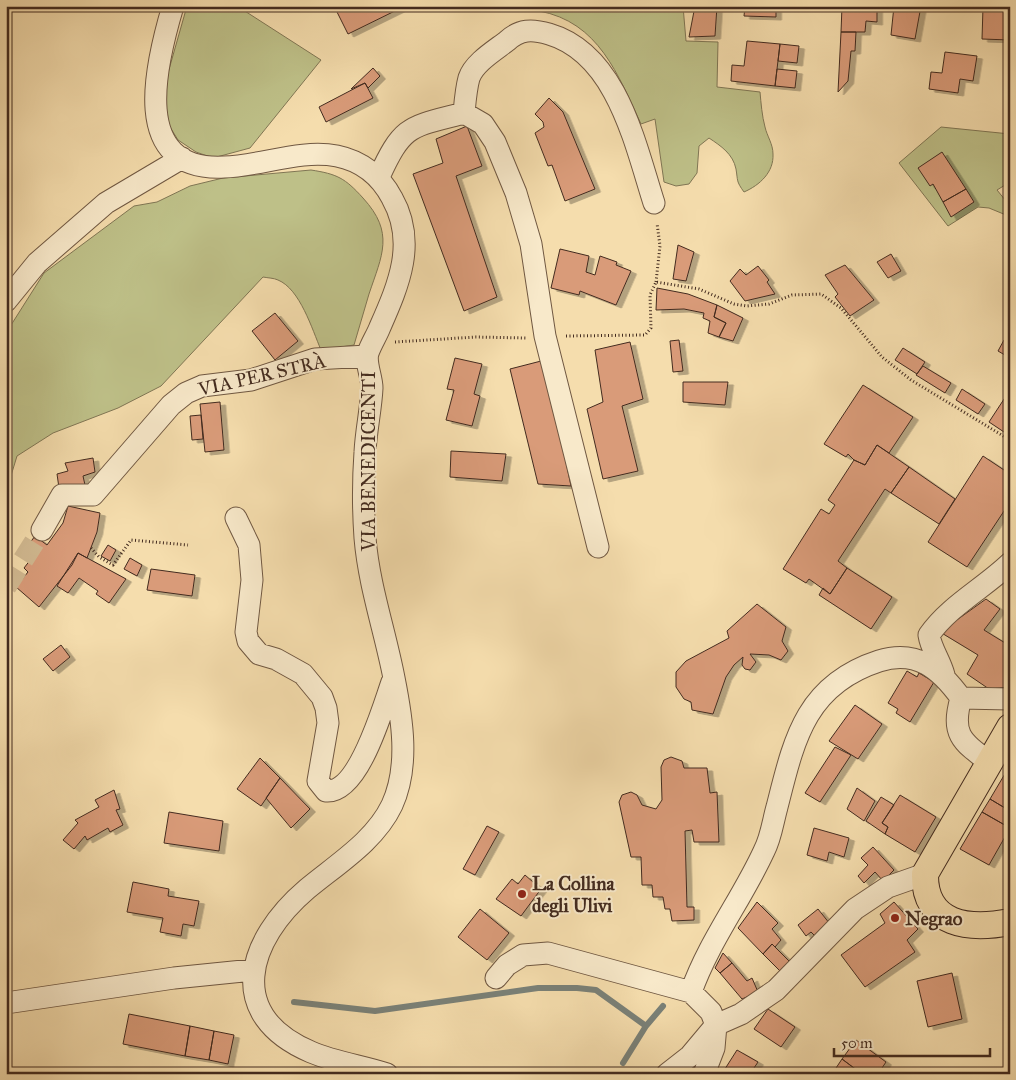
<svg xmlns="http://www.w3.org/2000/svg" width="1016" height="1080" font-family="'IM FELL Great Primer',serif">
	<style>
		.green { fill: #bec088; stroke: #807654 }
		.lines { fill: none; stroke-linecap: round; stroke-linejoin: round }
		.stream { stroke: #7a8178; stroke-width: 6 }
		.building { fill: #d99b79; stroke: #432b1f; filter: url(#shadow) }
		.minor-tunnel { stroke: #d1b991; stroke-width: 21; stroke-dasharray: 21 11; stroke-linecap: butt }
		.minor-casing { stroke: #705842; stroke-width: 23 }
		.major-casing { stroke: #432b1f; stroke-width: 28 }
		.path { stroke: #432b1f; stroke-width: 3; stroke-dasharray: 1 2.5; stroke-linecap: butt }
		.minor { stroke: #f8e9ca; stroke-width: 21 }
		.major { stroke: #f5ddad; stroke-width: 26 }
		.poi-dot { fill: #8f2418; stroke: #f8e9ca; stroke-width: 2 }
		.labels { text-anchor: middle; dominant-baseline: central; stroke-width: 4; stroke-linejoin: round; paint-order: stroke }
		.street-label { font-size: 19px; fill: #432b1f; stroke: #f8e9ca }
		.poi-label { font-size: 19px; font-weight: bold; fill: #432b1f; stroke: #f8e9ca; text-anchor: start }
	</style>
	<defs>
		<filter id="shadow"><feDropShadow dx="5.5" dy="3" stdDeviation="0" flood-color="#0004"/></filter>
	</defs>
	<rect width="100%" height="100%" fill="#f5ddad"/>
	<filter id="stains"><feTurbulence type="fractalNoise" baseFrequency=".004" numOctaves="4"/><feColorMatrix values="0 0 0 0 .2 0 0 0 0 .09 0 0 0 0 .02 0 0 0 .5 -.17"/></filter>
	<radialGradient id="worn" r=".72"><stop offset=".6" stop-color="#630" stop-opacity="0"/><stop offset="1" stop-color="#630" stop-opacity=".3"/></radialGradient>
	<path class="green" d="M187 6H237L321 60 250 148 213 158 196 152 178 140 165 119 162 94Z
		M537 6H683L686 41 718 42 717 87 760 92C761 103 762 116 765 127 767 136 773 144 773 154 774 172 760 185 744 192 736 181 738 181 736 169 733 154 721 146 709 138L699 146 697 173 689 184 676 186 664 182 655 119 641 124C618 75 599 22 539 11Z
		M941 127 1010 134V182L997 190 1010 206 1006 215 989 208 978 207 948 226 899 163Z
		M311 170C337 174 345 178 363 198 395 233 382 255 369 294 364 311 359 328 354 345L321 350C312 329 300 289 278 280 274 278 268 278 263 277L161 386 118 408 53 433 17 456 6 492V333L44 273 134 206 157 202 190 186 223 178Z"/>
	<g class="lines">
		<path class="stream" d="M294 1002 375 1011 538 988H577L596 990 646 1026
			M623 1063 646 1026 663 1006"/>
	</g>
	<path class="building" d="M334 6H402L403 7 348 34Z
		M695 6H717L715 36 689 37Z
		M745 6H776V17L744 16Z
		M842 6H877V22L866 21 865 32H841Z
		M894 6H921L915 39 891 35Z
		M983 7 1010 8V40L982 39Z
		M841 32H856L855 51H851L848 81 838 92Z
		M747 41 780 44 775 86 731 81 732 65 744 66Z
		M780 44 799 46 797 63 778 61Z
		M945 52 977 56 973 81 960 79 958 93 929 89 931 72 942 73Z
		M373 68 380 76 368 88 365 83 351 89Z
		M777 69 797 71 795 88 775 86Z
		M365 83 373 98 326 122 319 107Z
		M549 98 563 112 595 189 565 201 552 165 548 166 535 133 544 127 543 122 535 114Z
		M467 126 482 166 456 176 497 297 464 311 413 174 443 163 436 139Z
		M942 152 966 189 943 202 933 184 930 186 918 168Z
		M966 189 974 202 951 217 943 202Z
		M1010 226V239L1005 228Z
		M678 245 694 252 686 281 673 279Z
		M560 249 589 256 586 272 595 275 600 256 617 262 616 265 631 271 616 305 580 291 579 295 551 288Z
		M891 254 901 271 888 278 877 262Z
		M845 265 874 300 850 316 835 297 838 294 825 275Z
		M758 266 769 280 767 282 775 294 745 301 730 281 740 269 746 275Z
		M657 288 688 294 717 305 714 317 726 323 719 337 708 333 710 321 703 318 704 313 684 309 656 310Z
		M717 305 743 318 733 341 719 337 726 323 714 317Z
		M275 313 298 341 275 360 252 331Z
		M679 340 683 371 673 372 670 341Z
		M1004 340 1010 343V358L998 351Z
		M630 342 643 399 622 406 638 471 603 479 587 409 603 402 595 350Z
		M903 348 925 362 917 374 895 360Z
		M455 358 482 364 474 394 480 396 472 426 446 420 454 390 447 389Z
		M545 360 571 486 538 484 510 369Z
		M923 366 951 383 945 393 916 375Z
		M683 382H728L725 405 683 402Z
		M863 385 913 417 889 453 877 445 865 465 854 460 848 454 846 457 824 444Z
		M962 389 985 404 978 414 956 400Z
		M1008 393 1010 394V436L989 422Z
		M220 402 224 450 205 452 200 404Z
		M201 415 203 439 192 440 190 416Z
		M877 445 909 467 891 493 885 489 838 561 847 568 830 594 809 579 806 583 783 569 821 509 829 514 835 505 828 500 854 460 865 465Z
		M451 451 506 454 502 481 450 477Z
		M983 456 1010 474V502L967 567 928 542Z
		M93 458 95 472 83 476 85 485 59 488 57 474 68 471 65 463Z
		M909 467 955 499 939 524 891 493Z
		M68 506 100 513 97 532 87 558 78 553 72 565 39 607 16 587 28 572 24 568 31 559 23 552 35 536 47 545 63 523Z
		M108 545 116 550 110 561 101 556Z
		M78 553 126 579 109 603 96 594 98 591 79 578 68 593 57 586Z
		M130 558 142 565 137 576 124 569Z
		M847 568 892 597 871 629 819 595 823 588 830 594Z
		M151 569 195 575 192 596 147 590Z
		M986 599 1000 609 984 630 1010 646V687L989 689 967 674 978 655 940 632Z
		M757 604 786 627 782 641 788 651 781 660 769 655 750 654 756 662 750 670 745 669 742 665 743 657 734 665 726 677 713 714 692 710 691 702 684 699 676 687V672L686 661 729 638 727 631Z
		M61 645 70 657 53 671 43 659Z
		M907 671 917 677 919 673 934 682 910 722 896 713 898 709 888 703Z
		M855 705 882 724 858 759 829 741Z
		M835 747 851 755 820 802 805 793Z
		M671 757 682 761 684 768H707L710 793 717 792 719 842H694L692 830 685 831 687 907H694V920L672 921 670 909H665L663 897H653L652 885H642L641 857H631L619 802 622 795 631 792 637 795 642 805 656 809 662 800 661 767 664 760Z
		M260 758 280 778 261 806 237 789Z
		M1009 767H1010V811L990 799Z
		M280 778 310 809 291 828 266 798Z
		M857 788 875 801 864 821 847 809Z
		M114 790 120 809 116 810 123 825 110 832 108 828 87 840 85 836 74 849 63 840 78 823 75 820 99 807 95 800Z
		M900 795 936 817 915 852 885 834 888 827 882 823Z
		M881 797 894 805 882 823 888 827 885 834 866 821Z
		M990 799 1010 811V828L982 812Z
		M169 812 223 821 219 851 164 843Z
		M982 812 1010 828 989 865 960 849Z
		M487 826 499 832 475 875 463 869Z
		M814 828 849 838 844 857 829 852 827 861 807 855Z
		M873 847 894 870 883 881 875 872 864 883 858 876 868 865 861 858Z
		M525 875 541 889 521 916 496 899 512 879 518 884Z
		M133 882 169 889 168 896 199 901 194 926 183 924 181 936 160 932 163 918 127 912Z
		M757 902 778 923 772 929 781 940 775 947 772 944 763 954 738 928Z
		M894 902 918 929 907 940 915 952 865 987 841 955 885 923 880 914Z
		M480 909 509 933 487 960 458 937Z
		M818 909 830 924 815 936 811 932 806 936 798 925Z
		M772 944 792 964 782 973 763 954Z
		M723 953 732 963 720 973 715 968Z
		M732 963 747 981 752 978 758 992 742 999 720 973Z
		M952 973 962 1019 928 1027 917 981Z
		M768 1009 795 1027 781 1047 754 1029Z
		M129 1014 190 1026 185 1056 123 1044Z
		M190 1026 214 1031 209 1060 185 1056Z
		M214 1031 234 1035 228 1064 209 1060Z
		M856 1040 886 1062 878 1074H862L842 1059Z
		M737 1050 758 1062 750 1074 723 1072Z
		M842 1059 862 1074H832Z"/>
	<g class="lines">
		<path class="minor-tunnel" d="M6 587 42 530"/>
		<g class="minor-casing">
			<path id="minor" d="M173 6C156 63 128 172 224 167 261 166 300 149 337 156 362 161 381 177 392 198 417 242 399 284 380 327 377 335 371 344 368 353 365 363 372 377 372 388 371 409 366 431 365 452 363 480 363 510 365 538 369 586 385 631 394 678 402 718 410 766 392 805 375 841 337 864 307 889 247 940 224 1015 311 1052 334 1062 362 1066 387 1074
				M464 113C465 102 466 89 469 78 474 63 494 51 507 41 520 29 532 29 549 34 617 54 635 144 654 203
				M379 177C403 124 410 127 464 113L483 124 495 142 516 193 531 244 545 336 598 547
				M6 301 37 263 106 203 182 158
				M236 518 249 545 252 580 246 632 248 641 259 654 276 659 303 674 322 697 326 708 328 723 318 781 326 791C359 794 383 707 392 682
				M42 530 62 495H93L171 405 186 393 202 386 251 380 315 359 367 356
				M944 675C940 660 931 649 929 635 949 606 984 588 1010 563
				M961 698C951 734 961 741 989 762
				M961 698 1010 699
				M496 978 507 965 523 955 548 953 691 992
				M6 1003 174 978 253 970
				M667 1074 690 1056 716 1025 711 1012 691 992C709 941 742 899 764 851 771 838 773 821 777 807 794 740 805 685 879 661 917 649 940 669 961 698
				M704 1074 714 1048 716 1025 741 1014 776 990 855 909 888 887 925 874"/>
		</g>
		<g class="major-casing">
			<path id="major" d="M1010 727 925 874C924 926 970 930 1010 922"/>
		</g>
		<path class="path" d="M656 282 660 246 657 223
			M566 336 645 335 651 328 650 295 656 282 699 289 734 304 747 306 769 304 792 295 821 294 841 308 882 357 911 380 1010 440
			M395 342 476 337 526 338
			M91 548 99 557 113 565 131 540 188 545"/>
		<use href="#minor" class="minor"/>
		<use href="#major" class="major"/>
	</g>
	<g class="poi-dot">
		<circle cx="522" cy="894" r="5"/>
		<circle cx="895" cy="918" r="5"/>
	</g>
	<g class="labels">
		<g class="street-label">
			<text transform="translate(262 375) rotate(-13)">VIA PER STRÀ</text>
			<text transform="translate(368 461) rotate(-90)">VIA BENEDICENTI</text>
		</g>
		<g class="poi-label">
			<text x="532" y="883">La Collina<tspan x="532" dy="22">degli Ulivi</tspan></text>
			<text x="905" y="918">Negrao</text>
		</g>
	</g>
	<rect width="1016" height="1080" fill="none" stroke="#f5ddad" stroke-width="25"/>
	<rect x="8" y="8" width="1001" height="1065" fill="none" stroke="#432b1f" stroke-width="2.5"/>
	<rect x="12" y="12" width="991" height="1055" fill="none" stroke="#432b1f"/>
	<path d="M834 1048v8h156v-8" fill="none" stroke="#432b1f" stroke-width="2.5"/>
	<text x="841" y="1048" font-size="15" fill="#432b1f" stroke="#f8e9ca" stroke-width="4" paint-order="stroke">50 m</text>
	<rect width="100%" height="100%" filter="url(#stains)"/>
	<rect width="100%" height="100%" fill="url(#worn)"/>
</svg>
